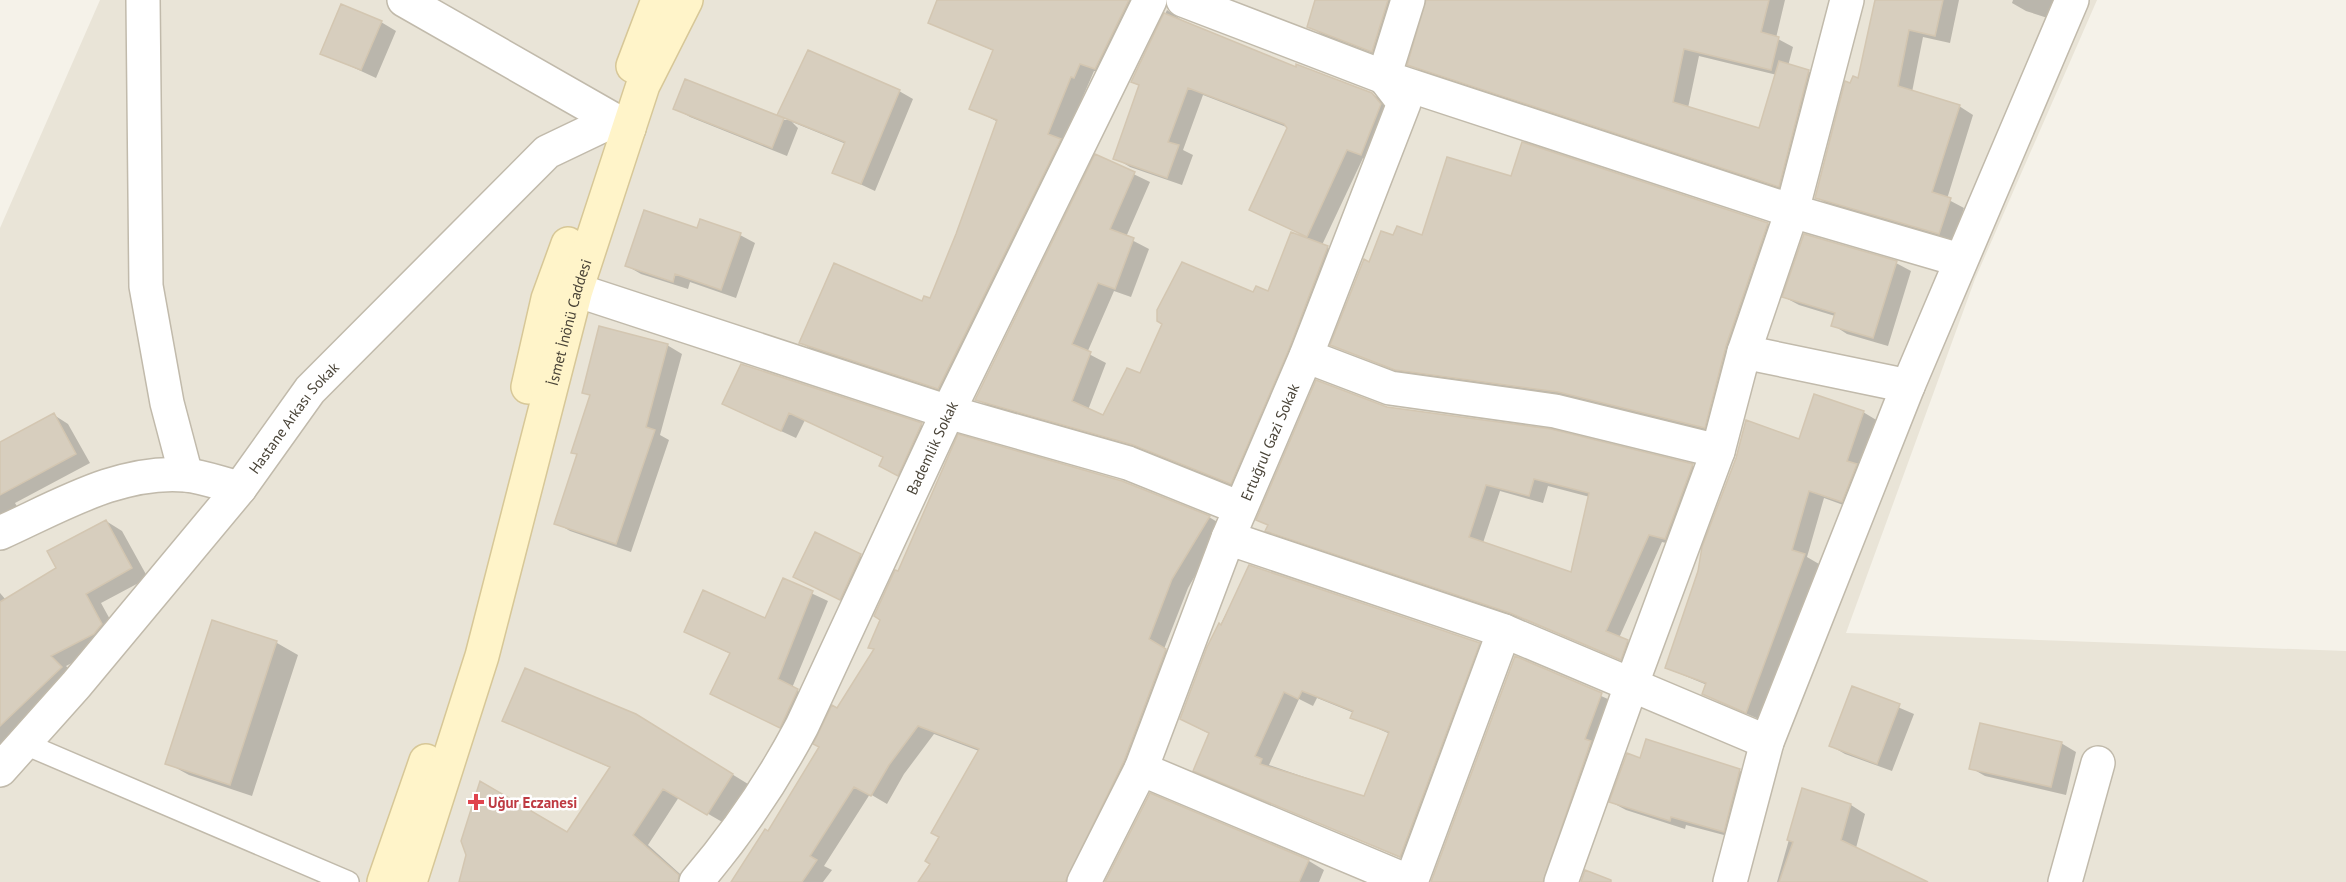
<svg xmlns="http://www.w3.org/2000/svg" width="2346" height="882" font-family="'PT Sans',sans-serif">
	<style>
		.residential { fill: #e9e4d7 }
		.shadow { fill: #0003; fill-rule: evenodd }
		.building { fill: #d7cebe; stroke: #d3c6b1; stroke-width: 1.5; fill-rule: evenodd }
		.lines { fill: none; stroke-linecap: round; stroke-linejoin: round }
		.lane-casing { stroke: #c1baab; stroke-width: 24 }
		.street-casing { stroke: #c1baab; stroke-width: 36 }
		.secondary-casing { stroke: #d7c797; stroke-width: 36 }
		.lane { stroke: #fff; stroke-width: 21 }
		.street { stroke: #fff; stroke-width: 33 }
		.secondary { stroke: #fff4c9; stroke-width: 33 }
		.health-dot { fill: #e0444e; stroke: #fff; stroke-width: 2 }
		.labels { text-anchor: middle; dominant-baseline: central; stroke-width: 5; stroke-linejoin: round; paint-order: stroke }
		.street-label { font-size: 15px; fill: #494337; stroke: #fff }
		.health-label { font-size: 15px; font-weight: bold; fill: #be3a42; stroke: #fff; text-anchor: start }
	</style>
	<rect width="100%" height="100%" fill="#f5f2e9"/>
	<path class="residential" d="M100 0H2097L1975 279 1846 633 2346 651V882H0V228Z"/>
	<path class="shadow" d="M939 0H1147L1110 76 1094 71 953 396 815 351 801 343 931 300 998 122 971 108 994 51 930 22Z
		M1318 0H1406L1387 59 1323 35 1309 27Z
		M1428 0H1785L1776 38 1793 47 1788 66 1809 72 1823 80 1794 194 1424 73 1409 64ZM1699 56 1777 75 1760 130 1688 108Z
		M1876 0H1959L1950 43 1923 37 1912 92 1959 106 1973 115 1947 199 1964 208 1953 241 1831 206 1816 197 1859 80Z
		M2013 0H2068L2060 22 2026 11 2012 3Z
		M1167 10 1186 23 1297 69 1372 94 1387 103 1376 163 1363 158 1322 245 1343 256 1246 492 1150 453 992 408 977 399 1096 156 1150 182 1126 237 1149 249 1131 297 1114 291 1087 353 1106 363 1088 410 1103 417 1140 375 1254 294 1269 293 1304 239 1305 236 1251 210 1289 128 1203 95 1183 150 1193 155 1182 185 1130 167 1115 158 1140 86 1133 82Z
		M381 22 396 31 376 78 322 53Z
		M686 81 785 120 899 91 913 99 875 191 834 172 846 144 792 122 798 128 787 156 690 117 675 108Z
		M1512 177 1768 224 1781 232 1718 435 1410 377 1332 345 1370 264 1394 237H1423Z
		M701 221 740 235 755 243 736 298 690 282 688 289 641 274 627 266 698 230Z
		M1896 263 1911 271 1888 346 1847 334 1833 325 1835 316 1799 305 1784 297Z
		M667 345 682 354 660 435 669 440 631 552 570 531 556 523 578 455 573 452 591 396 583 392Z
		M742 366 921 425 936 433 913 483 895 474 884 458 805 420 796 438 738 411Z
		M1863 412 1878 421 1857 510 1824 498 1807 557 1819 564 1761 720 1719 702 1704 694 1707 685 1666 668 1800 441Z
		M54 415 68 424 90 463 15 503 20 512 0 523V459Z
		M1551 431 1693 466 1706 473 1679 546 1662 542 1619 638 1641 649 1634 666 1525 620 1280 538 1267 530 1269 526 1258 519ZM1548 486 1590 497 1572 574 1483 543 1500 491 1543 503Z
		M1209 517 1224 526 1188 588 1164 649 1181 659 1083 882H920L932 863 979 751 934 734 904 774 887 804 870 794 824 866 832 870 823 882H736L821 747 837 709 875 650 870 647Z
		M106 521 122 531 148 578 101 603 118 634 111 643 66 666 77 677 0 763V593L6 600 58 569Z
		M816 534 875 564 855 607 795 577Z
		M1250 567 1479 644 1493 652 1415 864 1195 770 1210 734 1196 727 1209 647ZM1317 698 1354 713 1352 717 1390 734 1365 798 1269 765 1299 699 1313 706Z
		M783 580 828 601 792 688 812 699 795 735 712 694 731 654 685 632 766 620Z
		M213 622 277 643 298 655 252 796 189 775 167 763Z
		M1516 658 1619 704 1562 882H1433Z
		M1853 688 1914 714 1892 771 1845 754 1831 746Z
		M504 720 652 725 748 784 724 823 679 797 648 845 689 882H460L568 834 611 768Z
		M1647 741 1740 771 1755 779 1739 839 1686 825 1685 829 1626 810 1611 802 1641 759Z
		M2061 743 2076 752 2066 795 1985 776 1971 768Z
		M1803 790 1851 805 1865 814 1856 848 1912 882H1777Z
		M1151 795 1309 861 1324 870 1319 882H1107Z"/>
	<path class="building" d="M937 0H1129L1095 69 1080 64 1074 78 1071 77 1048 134 1061 139 938 389 799 343 834 263 922 301 924 296 930 298 956 234 997 120 969 109 993 50 928 23Z
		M1315 0H1388L1372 52 1307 27Z
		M1426 0H1769L1761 32 1779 37 1771 70 1684 49 1673 102 1759 128 1779 61 1809 70 1779 187 1407 65Z
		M1875 0H1943L1935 36 1909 30 1898 86 1960 105 1932 192 1951 198 1939 234 1815 198 1845 81 1850 83 1853 76 1858 78Z
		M341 4 382 21 361 70 320 54Z
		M1164 13 1296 67V64L1372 93 1381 104 1361 155 1347 150 1307 237 1249 210 1287 128 1284 124 1188 88 1168 142 1179 145 1167 178 1113 159 1139 85 1131 82Z
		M808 50 900 90 861 184 832 173 845 142 777 115Z
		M685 79 784 118 772 148 673 109Z
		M1522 142 1768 223 1726 346 1705 428 1558 392 1395 370 1330 345 1364 259 1369 262 1381 231 1393 235 1397 226 1422 235 1447 157 1511 176Z
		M1095 154 1135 172 1110 229 1134 238 1115 289 1098 283 1072 344 1091 352 1072 401 1103 415 1127 368 1140 373 1162 324 1157 321V310L1182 262 1253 292 1256 286 1268 291 1291 232 1328 246 1289 349 1231 484 1133 445 975 400Z
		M644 210 697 228 700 219 741 233 721 290 675 274 673 282 625 266Z
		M1804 234 1897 261 1873 338 1831 326 1835 313 1782 297Z
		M599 326 668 344 646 427 655 430 616 544 554 524 577 454 571 453 590 395 582 393Z
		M741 364 922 423 898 476 879 466 883 457 789 413 781 431 722 404Z
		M1316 380 1387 407 1551 429 1693 464 1665 539 1649 535 1606 631 1628 640 1621 660 1510 613 1265 531 1268 525 1256 520ZM1534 479 1589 493 1571 572 1469 537 1486 485 1529 496Z
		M1814 394 1864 411 1847 461 1857 464 1842 502 1809 491 1792 550 1805 554 1746 713 1702 694 1706 683 1665 668 1698 571 1702 547 1736 458 1746 420 1799 439Z
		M54 413 76 454 0 495V442Z
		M958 434 1122 481 1210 516 1172 579 1149 639 1166 649 1124 761 1065 882H918L930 864 925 861 939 837 931 833 979 749 918 726 889 765 871 796 854 787 810 856 817 860 802 882H731L765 829 768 831 819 747 813 744 832 705 837 708 874 649 868 648 880 620 874 616 895 570 898 571Z
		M106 520 132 568 86 594 102 624 94 634 51 656 62 667 0 726V602L56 568 47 551Z
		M815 532 861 554 840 600 793 577Z
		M1249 565 1480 643 1400 857 1193 771 1209 733 1180 719 1207 647 1219 623 1221 625ZM1302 691 1353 711 1350 718 1389 732 1364 796 1260 764 1262 759 1255 756 1284 692 1298 699Z
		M783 578 813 591 778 679 798 689 780 728 710 694 730 653 684 632 703 590 765 618Z
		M212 620 277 641 230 785 165 764Z
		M1515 656 1602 693 1585 739 1591 741 1543 882H1431Z
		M525 668 636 714 733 774 707 815 663 789 633 835 679 875 678 882H459L466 855 461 841 480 781 567 832 610 767 502 721Z
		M1852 686 1900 704 1877 764 1829 746Z
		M1980 723 2062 742 2051 787 1969 769Z
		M1646 739 1740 769 1724 832 1671 817 1670 821 1609 802 1627 753 1640 758Z
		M1802 788 1851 804 1841 840 1928 882H1779L1793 842 1787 840Z
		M1150 793 1309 860 1299 882H1105Z
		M1585 870 1611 880V882H1581Z"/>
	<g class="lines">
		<g class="lane-casing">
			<path id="lane" d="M23 743 348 882"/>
		</g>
		<g class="street-casing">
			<g id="street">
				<path d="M143 0 146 286 167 403 186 475"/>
				<path d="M404 0 614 120"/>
				<path d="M1183 0 1384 77 1792 211 1960 260"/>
				<path d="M576 290 948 412 1128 463 1240 508"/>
				<path d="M1744 352 1908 386"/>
				<path d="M1306 356 1390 388 1555 411 1718 451"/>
				<path d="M0 533C58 507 120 469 186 475 204 477 222 484 240 488"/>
				<path d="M1228 538 1504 631 1767 742"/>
				<path d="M1141 769 1410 882"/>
				<path id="s1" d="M0 770 76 685 240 488 310 390 547 152 614 120 629 128"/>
				<path id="s2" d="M696 882C737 834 773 781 802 726L948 412 1150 0"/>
				<path id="s3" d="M1084 882 1141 769 1228 538 1306 356 1404 103 1384 77 1408 0"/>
				<path d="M1411 882 1504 631"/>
				<path d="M1561 882 1631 686 1718 451 1744 352 1792 211 1847 0"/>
				<path d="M1730 882 1767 742 1908 386 2072 0"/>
				<path d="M2065 882 2098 763"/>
			</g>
		</g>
		<g class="secondary-casing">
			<g id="secondary">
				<path d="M633 66 658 0"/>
				<path d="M528 387 548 299 568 244"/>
				<path d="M384 882 426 761"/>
				<path id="s4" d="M410 882 482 656 576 290 643 85 686 0"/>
			</g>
		</g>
		<use href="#lane" class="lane"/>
		<use href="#street" class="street"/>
		<use href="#secondary" class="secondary"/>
	</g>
	<path class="health-dot" d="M473 793h6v6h6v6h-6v6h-6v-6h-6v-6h6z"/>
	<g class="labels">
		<g class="street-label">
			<text stroke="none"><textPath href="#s4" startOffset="582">İsmet İnönü Caddesi</textPath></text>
			<text stroke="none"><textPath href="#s1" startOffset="459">Hastane Arkası Sokak</textPath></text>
			<text stroke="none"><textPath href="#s3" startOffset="478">Ertuğrul Gazi Sokak</textPath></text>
			<text stroke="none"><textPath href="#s2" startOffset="496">Bademlik Sokak</textPath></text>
		</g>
		<g class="health-label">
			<text x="488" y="802">Uğur Eczanesi</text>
		</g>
	</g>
</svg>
